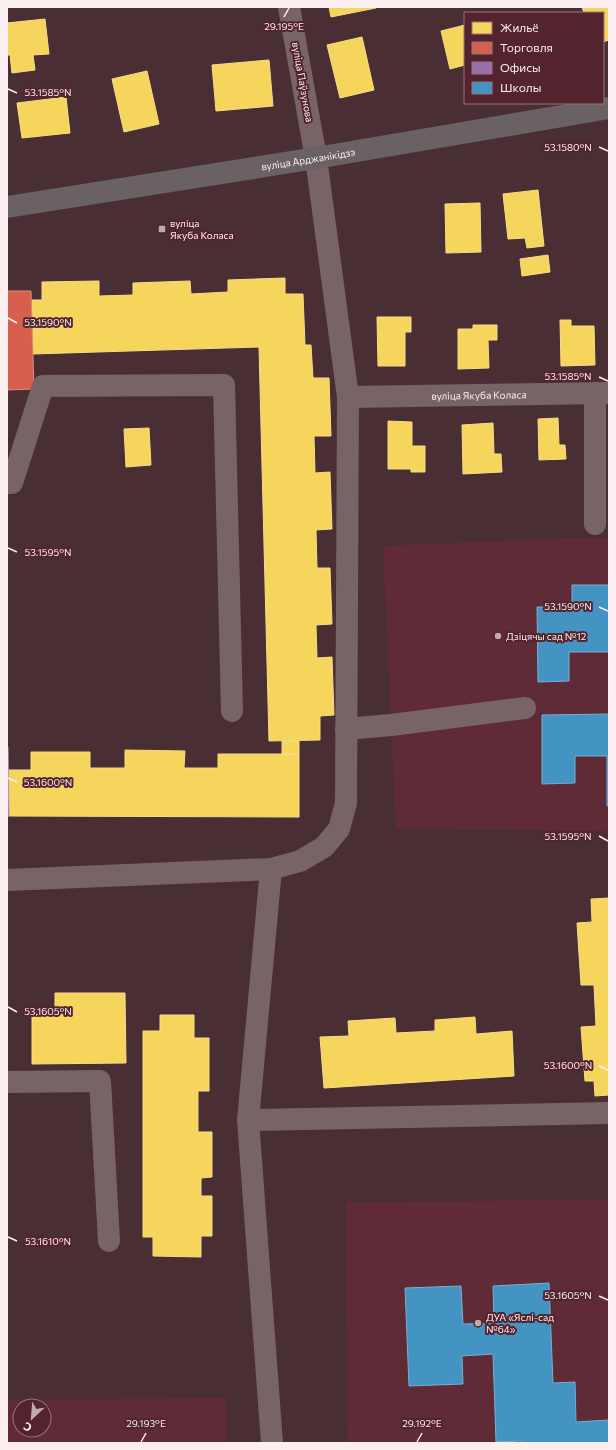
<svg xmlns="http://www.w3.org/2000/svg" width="616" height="1450" font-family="Commissioner,sans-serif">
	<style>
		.built { fill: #5e2b36; fill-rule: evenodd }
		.homes { fill: #f6d55c; stroke: #f8dc88 }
		.shops { fill: #d6604d; stroke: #e18b7e }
		.offices { fill: #9970ab; stroke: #b696c0 }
		.schools { fill: #4393c3; stroke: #7aaed0 }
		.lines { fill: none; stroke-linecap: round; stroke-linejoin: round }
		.minor { stroke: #786467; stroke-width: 22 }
		.major { stroke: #696164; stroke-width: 22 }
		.ticks { fill: none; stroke: #fbeef0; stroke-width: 1.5 }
		.poi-dot { fill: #bdabae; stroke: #54242e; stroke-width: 1.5 }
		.labels { text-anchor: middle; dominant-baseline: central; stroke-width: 4; stroke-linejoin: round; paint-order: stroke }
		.street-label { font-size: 10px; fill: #fbeef0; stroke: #54242e }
		.poi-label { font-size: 10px; fill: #fbeef0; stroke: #54242e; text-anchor: start }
		.ticks-label { font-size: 10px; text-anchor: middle; fill: #fbeef0; stroke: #54242e; stroke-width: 4; stroke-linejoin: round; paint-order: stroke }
	</style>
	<rect width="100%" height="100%" fill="#492f34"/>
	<path class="built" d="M576 538H609V831L396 829 383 546Z
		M609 1200V1443H348L346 1202Z
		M226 1398 227 1443H7V1400ZM20 1406H44V1430H20Z"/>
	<path class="homes" d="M329 7H376V8L331 17Z
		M582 7H609V40L603 42V13H584Z
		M45 19 49 54 33 55 35 70 12 73 10 55H7V23Z
		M465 25V65L450 69 441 31Z
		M362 37 374 90 340 98 327 45Z
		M269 60 273 106 216 111 212 65Z
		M147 71 159 124 124 132 112 79Z
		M66 97 70 133 22 138 17 103Z
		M538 190 544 246 527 248 525 238 508 239 503 194Z
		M480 203 481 252 446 253 445 204Z
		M548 255 550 272 522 276 520 259Z
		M285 278V294H303L305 345H311L313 378H329L331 436H314L315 473 330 472 332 529 316 530 317 568H330L332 624 316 625 317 658 332 657 334 715 320 716V740L269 741 259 347 33 354 32 300H42V282L99 281V296L133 295V283L190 281 191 294 228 292V280Z
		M377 317H411V332H405V366H378Z
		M560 320H571V326H594L595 365 561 366Z
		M473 325H497V340H488L489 368 458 369V329H473Z
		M558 418 559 445H565L566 459 539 460 538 419Z
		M388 421 412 422V446H425V472H411V469H388Z
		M493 423 494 454H501L502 472 463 474 462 425Z
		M149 428 151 465 126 467 124 429Z
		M282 741H299V754L282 755Z
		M125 750 185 751 184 768H218V754H299V817L9 816 8 770H31V752H90V768H125Z
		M609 898V1095L595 1096 594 1081H585L581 1027 596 1026 594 985H581L577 923 592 922 591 899Z
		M55 993H125L126 1063 32 1064V1011H55Z
		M160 1015H194V1038H209V1091H198V1132H212V1177L201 1178V1196H212V1236H201V1257L153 1256V1237H143V1031H160Z
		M475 1017 476 1034 512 1031 514 1076 324 1088 320 1037 349 1036 348 1021 395 1018 396 1033 435 1031V1020Z"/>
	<path class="shops" d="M7 291H31L34 389 7 390Z"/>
	<path class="offices" d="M7 747H8L9 816H7Z"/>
	<path class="schools" d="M572 585H609V652H569V681L538 682 537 607H572Z
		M609 714V806H607V756H575V783L542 784V715Z
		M549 1283 553 1383 575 1382 576 1422 609 1420V1443H522V1441L496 1442 493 1354 462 1356 463 1384 409 1386 405 1288 461 1286 463 1324 494 1323 493 1286Z"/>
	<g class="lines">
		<g class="minor">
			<path d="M595 393V524"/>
			<path id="s1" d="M348 397 609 393"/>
			<path d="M7 483H12L43 386 224 385 232 711"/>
			<path d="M346 729 391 725 525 708"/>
			<path d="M271 869 248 1120 272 1443"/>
			<path d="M7 880 271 869 300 861 324 847 339 829 346 803 348 397 316 158 289 7"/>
			<path d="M7 1082 100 1081 109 1241"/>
			<path d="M248 1120 609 1113"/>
		</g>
		<path class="major" id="s2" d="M7 207 316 158 609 108"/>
	</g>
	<path class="ticks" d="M284 17 289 8M8 89 17 93M599 147 608 151M8 318 17 323M599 377 608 381M8 548 17 552M599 607 608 611M8 778 17 782M599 836 608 841M8 1007 17 1012M599 1066 608 1070M8 1237 17 1241M599 1296 608 1300M141 1442 146 1433M417 1442 422 1433"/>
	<g class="poi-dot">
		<rect x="158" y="225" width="8" height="8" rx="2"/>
		<circle cx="498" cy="636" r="4"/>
		<circle cx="478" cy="1323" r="4"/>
	</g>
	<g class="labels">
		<g class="street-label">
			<text transform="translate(303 82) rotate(80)">вуліца Паўзунова</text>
			<text stroke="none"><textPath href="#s2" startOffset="305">вуліца Арджанікідзэ</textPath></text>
			<text stroke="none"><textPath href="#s1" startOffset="131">вуліца Якуба Коласа</textPath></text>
		</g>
		<g class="poi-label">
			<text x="170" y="223">вуліца<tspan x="170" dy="12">Якуба Коласа</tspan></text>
			<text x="506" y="636">Дзіцячы сад №12</text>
			<text x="486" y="1317">ДУА «Яслі-сад<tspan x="486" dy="12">№64»</tspan></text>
		</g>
	</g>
	<g class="ticks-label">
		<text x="284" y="30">29.195°E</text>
		<text x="48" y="96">53.1585°N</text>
		<text x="568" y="151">53.1580°N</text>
		<text x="48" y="326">53.1590°N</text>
		<text x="568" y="380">53.1585°N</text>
		<text x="48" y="556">53.1595°N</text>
		<text x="568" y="610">53.1590°N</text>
		<text x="48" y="786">53.1600°N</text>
		<text x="568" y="840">53.1595°N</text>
		<text x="48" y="1015">53.1605°N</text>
		<text x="568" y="1069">53.1600°N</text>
		<text x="48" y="1245">53.1610°N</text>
		<text x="568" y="1299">53.1605°N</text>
		<text x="146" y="1427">29.193°E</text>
		<text x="422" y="1427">29.192°E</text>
	</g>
	<rect width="616" height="1450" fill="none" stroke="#fbeef0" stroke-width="16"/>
	<rect x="464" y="12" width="140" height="92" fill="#54242e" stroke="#97757c"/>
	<rect x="472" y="22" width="20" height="12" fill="#f6d55c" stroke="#97757c"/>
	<text x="500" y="32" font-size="12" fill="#fbeef0">Жильё</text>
	<rect x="472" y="42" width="20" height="12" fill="#d6604d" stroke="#97757c"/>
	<text x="500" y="52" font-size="12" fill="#fbeef0">Торговля</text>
	<rect x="472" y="62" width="20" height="12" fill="#9970ab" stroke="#97757c"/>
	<text x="500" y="72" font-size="12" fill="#fbeef0">Офисы</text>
	<rect x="472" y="82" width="20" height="12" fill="#4393c3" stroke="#97757c"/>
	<text x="500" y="92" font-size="12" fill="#fbeef0">Школы</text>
	<g transform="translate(32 1418) rotate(206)"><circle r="19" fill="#54242e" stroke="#97757c"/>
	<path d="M0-3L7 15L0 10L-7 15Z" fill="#bdabae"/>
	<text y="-6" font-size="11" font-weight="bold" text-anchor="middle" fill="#fbeef0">С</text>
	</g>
</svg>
